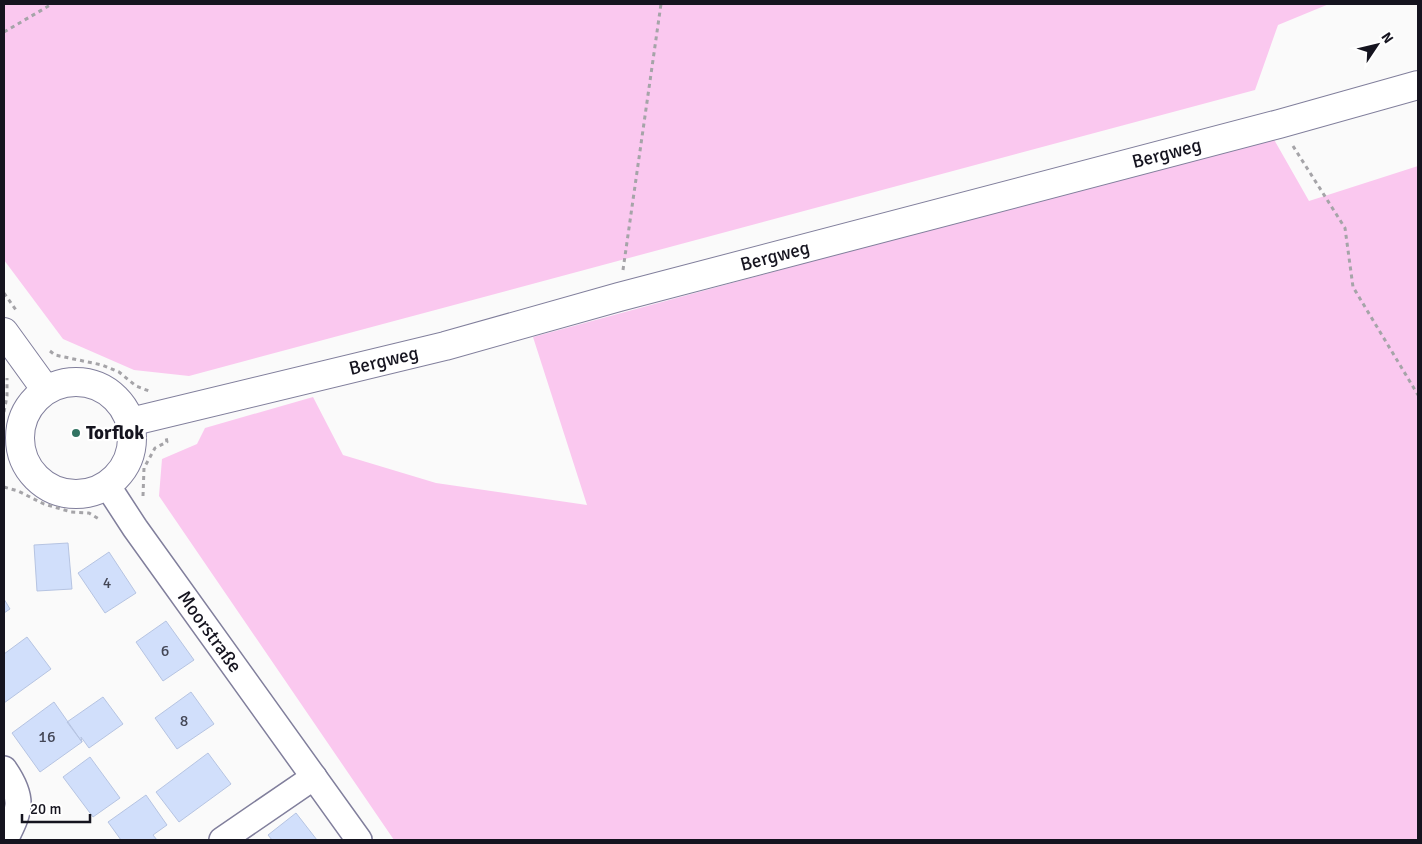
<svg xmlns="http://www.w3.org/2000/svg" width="1422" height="844" font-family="Signika,sans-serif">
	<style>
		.green { fill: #fac8ef }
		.building { fill: #d1dffb; stroke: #b6c4e2 }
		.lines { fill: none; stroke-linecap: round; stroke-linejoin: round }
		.street-casing { stroke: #817f9c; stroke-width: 28 }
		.secondary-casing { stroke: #817f9c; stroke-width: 30 }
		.path { stroke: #a5a4a8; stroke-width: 3; stroke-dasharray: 4 4; stroke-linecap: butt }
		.street { stroke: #fff; stroke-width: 25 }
		.secondary { stroke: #fff; stroke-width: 28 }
		.poi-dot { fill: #327362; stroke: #fff; stroke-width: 2 }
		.labels { text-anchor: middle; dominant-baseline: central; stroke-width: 4.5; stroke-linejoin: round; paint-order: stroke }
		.number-label { font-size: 16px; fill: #444756 }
		.street-label { font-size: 19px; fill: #15141f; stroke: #fff }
		.poi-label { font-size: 19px; font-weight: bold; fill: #15141f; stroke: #fff; text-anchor: start }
	</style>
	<rect width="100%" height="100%" fill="#fafafa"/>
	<path class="green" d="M4 4H1329L1278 25 1255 90 189 376 134 370 63 339 4 260Z
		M1272 136 1309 201 1418 166V840H394L159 496 162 459 197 444 205 428 313 397 343 455 436 483 587 505 533 337Z"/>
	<path class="building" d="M68 543 72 589 37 591 34 545Z
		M109 552 136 593 105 613 78 573Z
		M4 599 10 609 4 613Z
		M166 621 194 660 163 681 136 642Z
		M27 637 51 669 4 703V654Z
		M191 692 214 724 177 749 155 718Z
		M103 697 123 724 89 748 81 737 82 742 67 722Z
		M54 702 82 742 40 772 12 733Z
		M208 753 231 784 179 822 156 792Z
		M90 757 120 798 93 817 63 777Z
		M146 795 167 825 153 835 157 840H121L108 822Z
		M296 813 317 840H272L268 835Z"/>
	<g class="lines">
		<g class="street-casing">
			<g id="street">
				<path id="s1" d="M107 485 135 528 359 840"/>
				<path d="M4 769C25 799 20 810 5 840"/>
				<path d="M222 840 314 777"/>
			</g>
		</g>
		<g class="secondary-casing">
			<g id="secondary">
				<path d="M4 332 46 390"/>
				<circle cx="76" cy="438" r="56"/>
				<path id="s2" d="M130 422 445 346 619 297 1279 124 1418 85"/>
			</g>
		</g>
		<path class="path" d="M4 32 52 4
			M1293 146 1345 228 1353 287 1418 395
			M623 270 661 4
			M4 293 16 310
			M50 351 55 355 102 365 119 372 136 386 149 391
			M4 412 7 396V378
			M4 487 18 491 44 504 71 512 89 513 99 519
			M143 496 144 468 155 448 167 442 166 437"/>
		<use href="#street" class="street"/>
		<use href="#secondary" class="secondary"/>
	</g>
	<circle class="poi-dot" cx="76" cy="433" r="5"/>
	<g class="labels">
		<g class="number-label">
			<text x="107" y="583">4</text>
			<text x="165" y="651">6</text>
			<text x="184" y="721">8</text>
			<text x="47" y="737">16</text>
		</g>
		<g class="street-label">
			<text stroke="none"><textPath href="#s2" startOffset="1071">Bergweg</textPath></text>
			<text stroke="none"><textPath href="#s2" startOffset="666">Bergweg</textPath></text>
			<text stroke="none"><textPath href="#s2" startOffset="261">Bergweg</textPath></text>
			<text stroke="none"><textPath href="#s1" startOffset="179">Moorstraße</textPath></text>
		</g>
		<g class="poi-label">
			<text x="86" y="433">Torflok</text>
		</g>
	</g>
	<rect width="1422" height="844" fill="none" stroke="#15141f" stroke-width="10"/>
	<g transform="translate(1377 45) rotate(55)" stroke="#ffffff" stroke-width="4" paint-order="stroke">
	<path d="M0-4L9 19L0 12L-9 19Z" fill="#15141f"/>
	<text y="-8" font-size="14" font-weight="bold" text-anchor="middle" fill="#15141f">N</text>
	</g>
	<path d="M22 814v8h68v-8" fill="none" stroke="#15141f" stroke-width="2.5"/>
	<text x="30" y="814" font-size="15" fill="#15141f" stroke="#ffffff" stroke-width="4" paint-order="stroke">20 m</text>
</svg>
